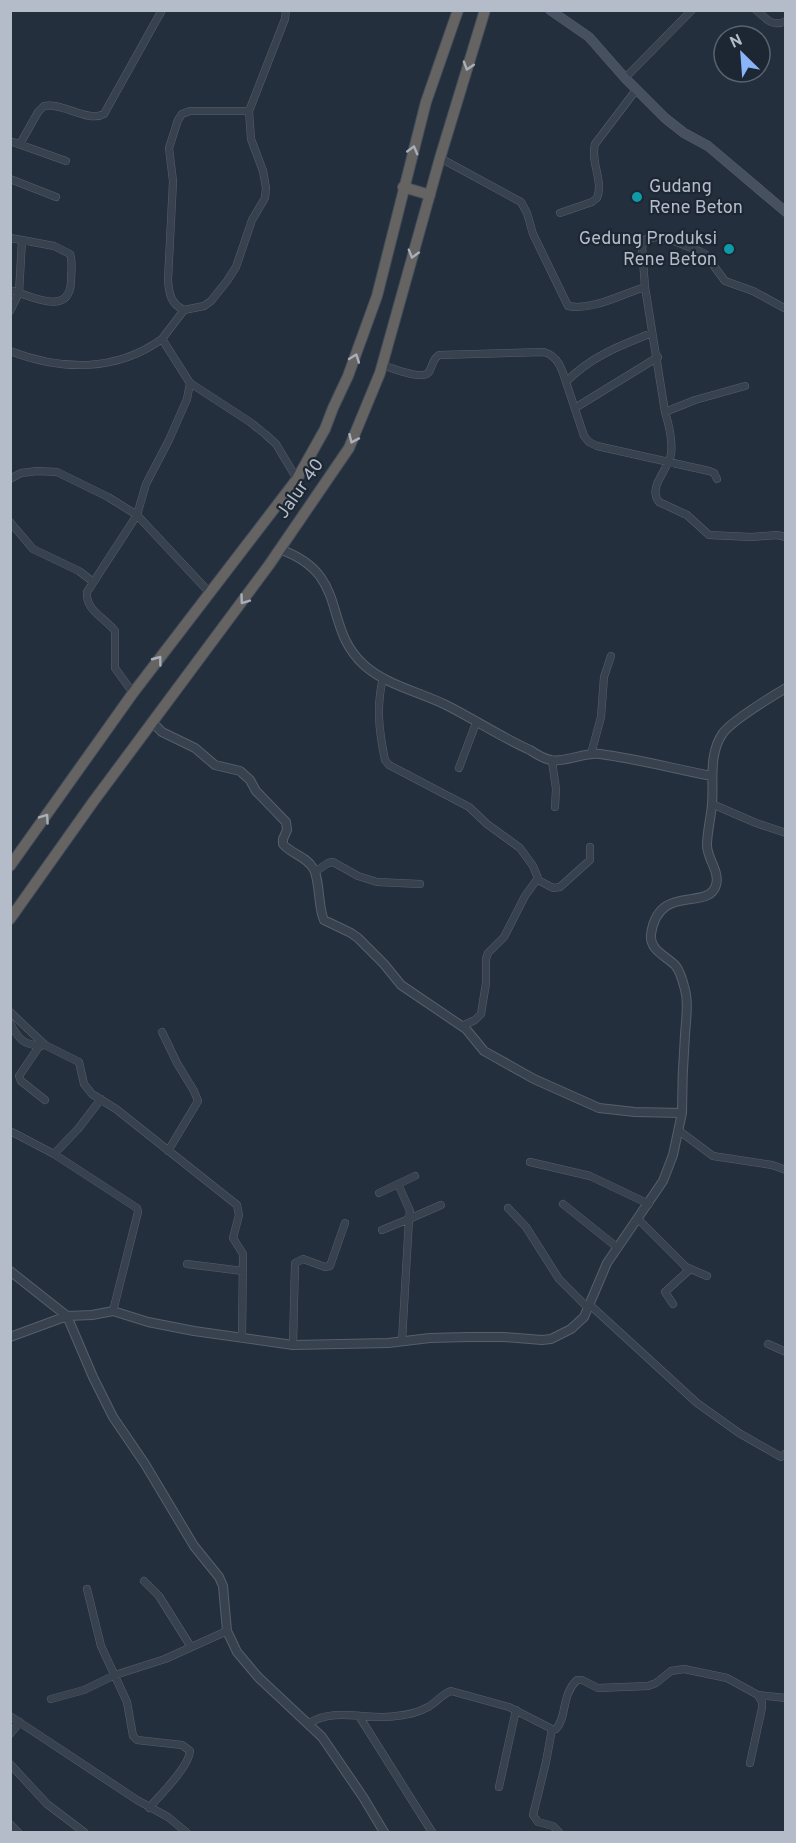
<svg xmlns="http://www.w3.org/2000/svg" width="796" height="1843" font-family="Overpass,sans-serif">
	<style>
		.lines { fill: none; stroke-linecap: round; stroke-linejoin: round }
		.minor-casing { stroke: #565f6c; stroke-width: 8 }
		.tertiary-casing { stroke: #565f6c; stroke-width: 10 }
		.secondary-casing { stroke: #565f6c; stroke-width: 10 }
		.trunk-casing { stroke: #434c59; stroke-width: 12 }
		.minor { stroke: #38414e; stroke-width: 7 }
		.tertiary { stroke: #38414e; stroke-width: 8 }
		.secondary { stroke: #465061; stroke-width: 9 }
		.trunk { stroke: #656462; stroke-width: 10 }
		.oneway { stroke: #a8afba }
		.culture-dot { fill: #0f9aa8; stroke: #1d2633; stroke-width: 2 }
		.labels { text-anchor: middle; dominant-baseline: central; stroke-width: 4.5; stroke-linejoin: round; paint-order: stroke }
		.poi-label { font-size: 18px; fill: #b4bcc9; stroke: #1d2633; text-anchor: start }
		.street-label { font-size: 18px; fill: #b4bcc9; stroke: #1d2633 }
	</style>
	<rect width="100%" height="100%" fill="#242f3e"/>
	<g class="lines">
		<g class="minor-casing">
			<path id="minor" d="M756 10C766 18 772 28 786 21
				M625 78 692 10
				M10 141 66 161
				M20 144 38 112 44 106C62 102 88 123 104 114L162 10
				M440 158 521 202 527 213 533 234 568 306C592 311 622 294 645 287L665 412C669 425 673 440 671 454 669 469 647 487 659 502L687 515 709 535 751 537 777 535 786 537
				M10 179 56 197
				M560 213 592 202 597 198C604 181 590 162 595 144L636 90
				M10 238 22 240 19 293 10 311
				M645 287 642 247 646 239 657 237 674 241 699 251 705 254 725 281 753 291 786 309
				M10 290C31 296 69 317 71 282 71 273 73 262 70 254L54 246 22 240
				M184 310 204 306 211 301 227 281 236 267 252 220 265 198 266 188 263 171 251 139 249 111 285 19 286 10
				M652 333C621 345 590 357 566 382L584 436 589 442 597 446 709 471 714 473 717 479
				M162 339 184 310C171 304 169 294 168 280L173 181 169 148 178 120 182 114 190 111H249
				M10 351C62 371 116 372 162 339L190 383 250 422 265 434 276 444 297 479
				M382 365C392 368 423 381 429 372 433 365 432 360 439 355L544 352C558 356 562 369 566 382
				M575 408 658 357
				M665 412 695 400 745 386
				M10 479 21 473 37 471 57 472 108 497 137 515 209 592
				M10 522 33 549 79 571 92 581
				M383 678C376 707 379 731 385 760L389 765 469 807 487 824 520 848 533 866 538 878 525 896 504 937 488 953 486 959V983L481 1014 475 1020 462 1026
				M133 693 115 668V631C105 618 85 610 87 592L137 515 146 484 169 440 187 399 190 383
				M591 754 601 717 604 677 611 656
				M552 761 556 789 555 807
				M459 768 476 723
				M712 804 756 823 786 833
				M315 872 328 863 333 862 358 876 377 882 420 884
				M538 880 553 888 560 887 590 860V847
				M10 1012 45 1045 79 1062 84 1084 92 1094 116 1109 237 1205 239 1215 233 1238 243 1254 242 1338
				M10 1023C19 1040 23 1044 41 1046
				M162 1032 177 1063 194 1091 198 1101 168 1151
				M40 1045 19 1076 21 1081 45 1100
				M678 1130 713 1156 772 1165 786 1170
				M10 1131 54 1154 137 1208 138 1212 113 1311
				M54 1154 78 1129 101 1099
				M530 1162 590 1176 649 1204
				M379 1193 415 1176
				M563 1204 618 1248
				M508 1208 526 1227 559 1279 588 1308
				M638 1219 686 1267 688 1271 665 1292 673 1304
				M382 1230 409 1219 410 1211 398 1184
				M187 1264 243 1271
				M686 1267 707 1276
				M590 1305 697 1403 739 1433 781 1457 786 1453
				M402 1341 409 1219 441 1205
				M768 1344 786 1352
				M293 1345 295 1263 303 1259 325 1267 330 1266 345 1223
				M144 1581 159 1596 191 1647
				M87 1589 101 1646 127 1702 133 1736 137 1740 182 1745 190 1751C189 1767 160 1795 149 1808
				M51 1699 84 1690 115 1675 165 1659 227 1631
				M10 1716 137 1800 168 1817 186 1832
				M359 1716 432 1832
				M308 1724C334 1706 367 1721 396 1716 407 1715 419 1712 428 1707 437 1702 442 1694 451 1691L509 1707 552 1729H556C567 1718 561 1695 577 1680H582L598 1688 648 1686 656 1683 671 1671 684 1669 727 1678 758 1695 786 1698
				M552 1729 546 1762 533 1815 538 1822 553 1826 559 1832
				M10 1734 20 1722
				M750 1763 762 1708V1702L758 1695
				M10 1764 47 1804 84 1832
				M499 1787 516 1710
				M10 1824 18 1832"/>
		</g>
		<g class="tertiary-casing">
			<path id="tertiary" d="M279 549C351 574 321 626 364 665 386 685 420 692 446 705 474 719 501 737 530 750 536 754 544 759 551 760 564 763 585 752 600 754 638 759 675 769 712 776
				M153 723 162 732 195 748 215 765 240 771 250 780 256 791 286 822 287 830 283 839V844C291 854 306 856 313 868 320 878 318 909 324 920L351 933 358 938 384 964 401 985 466 1029 484 1051 534 1079 599 1108 635 1112 682 1113
				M10 1271 67 1316 93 1377 113 1417 145 1464 194 1546 219 1577 223 1586 227 1631 237 1652 258 1677 322 1737 363 1797 384 1832
				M10 1337 67 1316 92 1315 113 1311 148 1322 194 1331 293 1345 388 1343 430 1338 468 1337H504L542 1340 551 1339 571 1329 584 1317 607 1263 663 1181 673 1155 682 1113C682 1087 683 1061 685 1035 686 1019 689 1001 684 986 682 978 680 971 675 965 666 956 649 950 651 934 659 882 708 912 716 885 720 871 707 859 707 845 707 832 711 818 712 804 714 781 708 754 723 733 732 721 771 697 786 688"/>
		</g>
		<g class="secondary-casing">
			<path id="secondary" d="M550 10 589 37 625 78 665 118 684 133 708 146 786 212"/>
		</g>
		<g class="trunk-casing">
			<path id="trunk" d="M403 187 430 195
				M10 866 133 693 297 479 325 429 333 408 348 376 377 296 426 102 458 10
				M10 919 93 802 269 565 349 448 380 373 440 158 485 10"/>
		</g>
		<use href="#minor" class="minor"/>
		<use href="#tertiary" class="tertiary"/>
		<use href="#secondary" class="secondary"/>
		<use href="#trunk" class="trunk"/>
	</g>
	<defs><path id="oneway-chevron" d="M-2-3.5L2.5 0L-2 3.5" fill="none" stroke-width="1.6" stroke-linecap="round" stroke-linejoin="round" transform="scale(1.5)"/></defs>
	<g class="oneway">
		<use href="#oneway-chevron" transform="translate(468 66) rotate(107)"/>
		<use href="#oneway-chevron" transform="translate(413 150) rotate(-75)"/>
		<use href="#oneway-chevron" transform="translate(413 254) rotate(106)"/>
		<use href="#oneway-chevron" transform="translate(355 358) rotate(-70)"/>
		<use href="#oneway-chevron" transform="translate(353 439) rotate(114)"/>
		<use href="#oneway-chevron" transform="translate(244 600) rotate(126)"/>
		<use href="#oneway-chevron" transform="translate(158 660) rotate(-53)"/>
		<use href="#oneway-chevron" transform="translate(45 818) rotate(-55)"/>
	</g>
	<g class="culture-dot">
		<circle cx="637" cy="197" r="6"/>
		<circle cx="729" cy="249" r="6"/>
	</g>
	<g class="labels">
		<g class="poi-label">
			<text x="649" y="187">Gudang<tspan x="649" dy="21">Rene Beton</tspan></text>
			<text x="717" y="239" text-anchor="end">Gedung Produksi<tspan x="717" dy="21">Rene Beton</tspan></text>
		</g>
		<g class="street-label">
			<text transform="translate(301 489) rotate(-55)">Jalur 40</text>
		</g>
	</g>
	<rect width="796" height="1843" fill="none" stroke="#b4bcc9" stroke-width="24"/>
	<g transform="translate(742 54) rotate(335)"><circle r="28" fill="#1d2633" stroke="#59626f" stroke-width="1.5"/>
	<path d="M0-4.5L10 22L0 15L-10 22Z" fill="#8ab4f8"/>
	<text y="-9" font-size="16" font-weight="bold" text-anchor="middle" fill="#b4bcc9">N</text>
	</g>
</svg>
